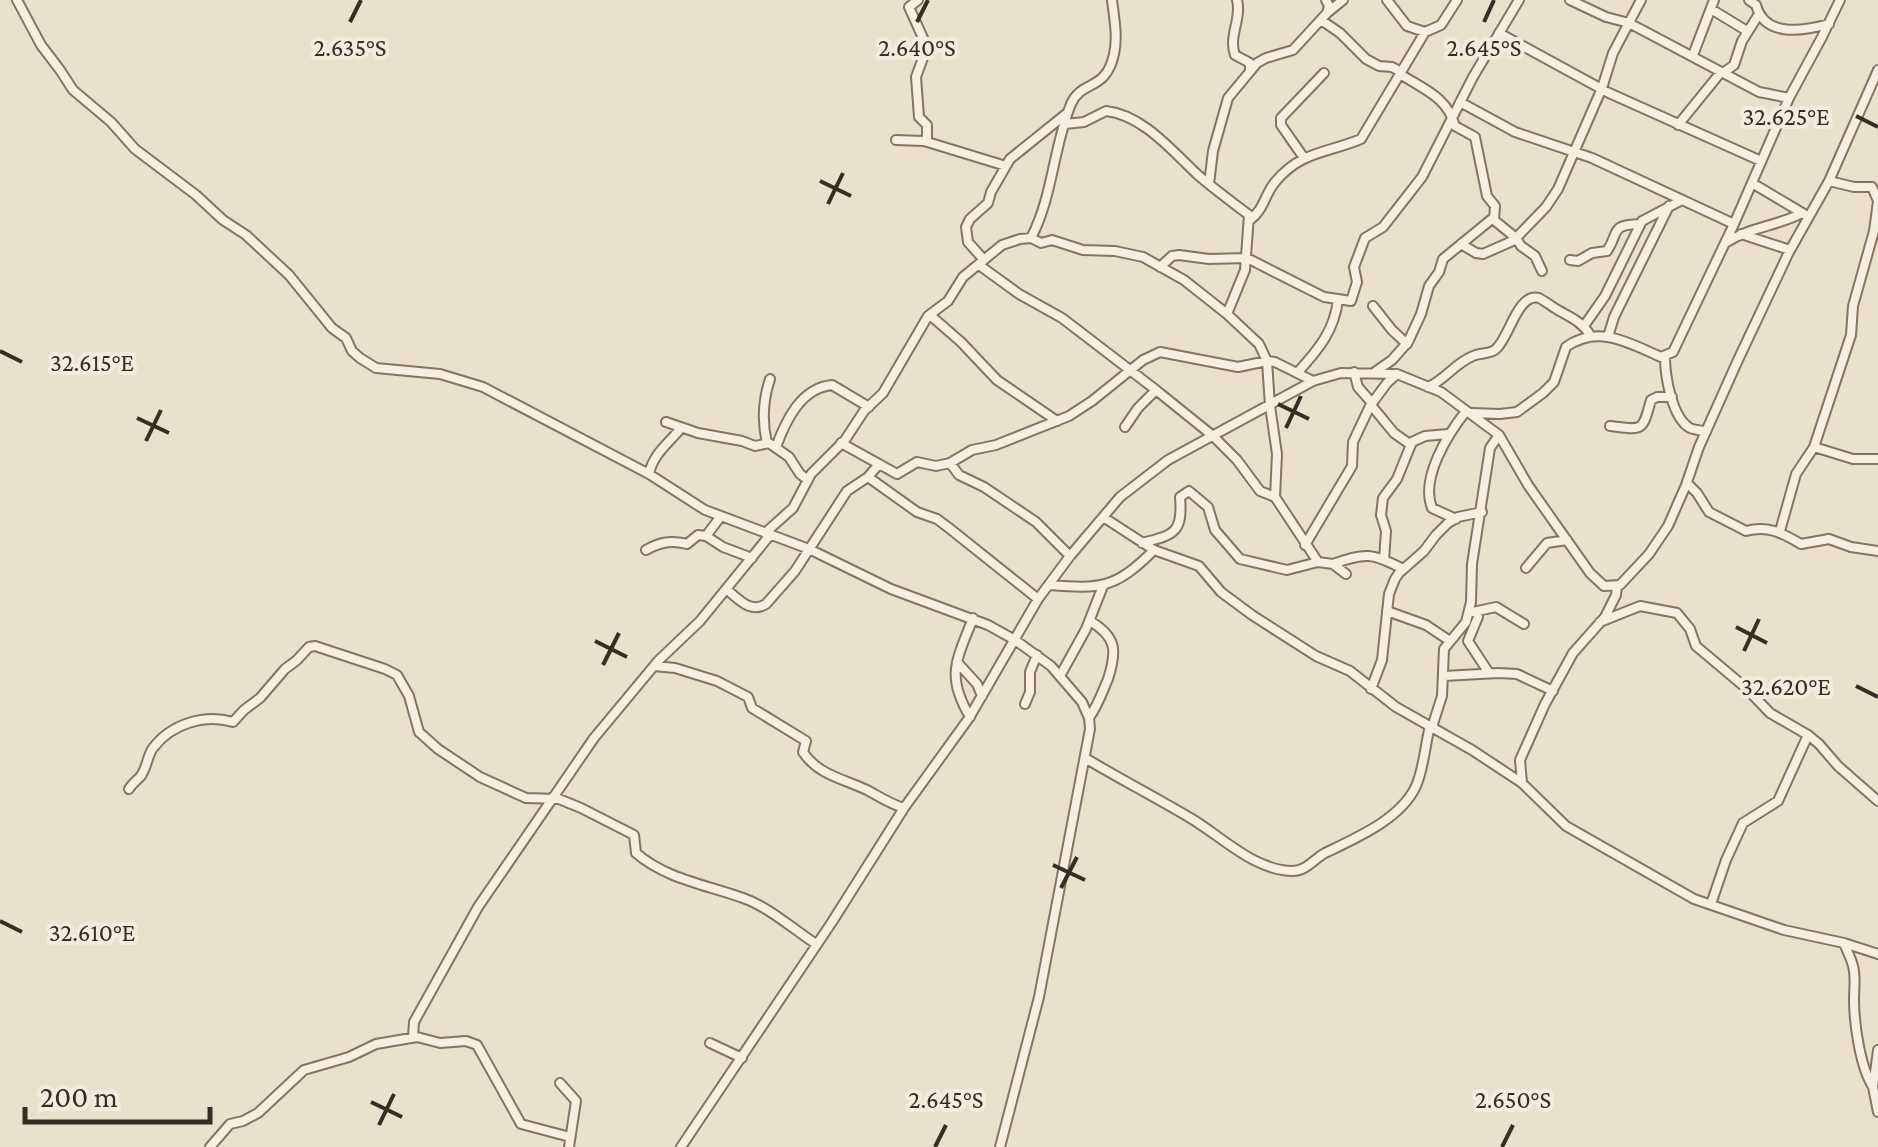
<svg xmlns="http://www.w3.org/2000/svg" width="1878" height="1147" font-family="'Crimson Pro',serif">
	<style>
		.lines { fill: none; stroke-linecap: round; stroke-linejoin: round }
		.minor-casing { stroke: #877361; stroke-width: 12 }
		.minor { stroke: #f7eedf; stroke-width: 8 }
		.ticks { fill: none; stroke: #392c23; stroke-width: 4 }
		.ticks-label { font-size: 25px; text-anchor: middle; fill: #392c23; stroke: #f3ebdb; stroke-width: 8; stroke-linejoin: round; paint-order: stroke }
	</style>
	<rect width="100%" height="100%" fill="#ebe0cc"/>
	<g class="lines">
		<g class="minor-casing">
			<path id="minor" d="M17 0 41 45 60 70 73 90 111 122 135 149 196 195 223 220 246 235 289 275 332 328 346 338 352 351 360 358 376 368 440 374 483 387 649 474 705 510 809 549 891 589 988 625 1015 640 1051 666 1082 702 1089 718 1090 729 1039 997 1000 1147
				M918 0 909 7 927 47 916 77 919 117 927 125V142
				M1237 0C1242 19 1228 36 1235 55L1250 63V70
				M1387 0 1407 26 1425 32 1441 25 1457 0
				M1570 0 1606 17 1629 23 1759 92 1789 98
				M1749 0 1756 5C1765 38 1803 31 1829 24
				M1711 9 1747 31
				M1327 13 1343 0
				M1321 20 1340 33 1366 59 1379 66 1392 67 1401 72
				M1499 33 1609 93 1761 161
				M1693 55 1714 0
				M1723 73 1734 65 1742 41 1759 14
				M1400 74C1425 90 1447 97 1455 126L1475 137 1487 196 1495 206 1494 220 1516 238 1521 246 1535 256 1542 271
				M1460 102 1515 132 1592 158 1734 224
				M1065 124 1084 122 1106 111C1143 115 1172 151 1198 175 1214 189 1232 202 1249 215L1245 270 1227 314
				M1678 125 1721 72
				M896 140 924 141 1006 166
				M1304 158 1281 125V118L1324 73
				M1829 181 1854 187H1872L1878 201
				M1752 183 1804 214
				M1209 184 1213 151 1228 98 1257 63 1266 58 1293 50 1327 13 1329 6 1326 0
				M1250 220C1264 210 1265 193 1276 181 1301 151 1328 153 1361 139L1425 32
				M1741 234 1790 250
				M1031 238 1041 243 1052 240 1083 250 1115 251 1143 257 1184 280 1227 314 1259 344 1267 361 1270 406 1277 454 1275 497 1318 562
				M1516 238 1546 207 1558 189 1602 88 1613 53 1641 0
				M1727 242C1750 227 1778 226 1802 213
				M1461 244 1476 253 1483 254 1517 239
				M984 260 968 242 966 227 970 219 988 203 991 192 1010 159 1066 114
				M1570 260 1578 261 1592 253 1607 251C1620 232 1609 225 1640 224
				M979 265 1019 294 1062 318 1156 390 1213 436 1237 460 1260 491 1275 497
				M1160 267 1172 256 1179 255 1209 259 1247 258 1324 297 1351 301 1357 282 1354 267 1365 238 1383 227 1422 177 1473 77 1519 0
				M1373 306 1392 330 1407 344
				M930 315 961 342 997 380 1057 421
				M1584 326 1605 296 1642 221 1682 200
				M1608 337 1614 317 1669 206
				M1665 357C1665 376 1672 418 1690 428 1694 430 1701 430 1706 432
				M1298 372C1318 350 1335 330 1338 299
				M1354 372 1358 387 1372 403
				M1375 372 1392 360 1408 342 1421 314 1429 286 1439 272 1443 259 1493 218
				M1428 387C1445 380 1455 363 1473 356 1481 352 1489 355 1496 349 1509 338 1518 292 1539 298 1541 299 1552 306 1553 307 1567 316 1581 320 1590 335
				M1371 405 1394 433 1411 445
				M1472 413 1500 414 1517 412 1543 393 1554 382 1566 347C1598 324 1629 343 1661 357L1673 352 1734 224 1789 98 1822 37 1840 0
				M666 422 698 433 742 441 755 446 769 443 789 457 800 474 808 480
				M1610 426C1644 430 1642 432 1651 400L1657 397H1672
				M1125 427 1138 408 1156 390
				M767 443C762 422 763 400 770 379
				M841 443 897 474 917 462 936 466 950 463 972 450 996 445 1069 416 1092 401 1143 360 1160 352 1238 367 1267 361 1275 362 1313 381
				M776 447C786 420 801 388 832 385L869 407
				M1814 447 1853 459H1878
				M950 463 959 475 984 487 1036 522 1070 556
				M649 474C653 454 668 444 681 428
				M868 477 917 512 937 519 949 528 1038 599
				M1687 483 1697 493 1709 512 1746 531C1768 525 1782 533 1801 544L1829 539 1851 547 1878 551
				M1103 517 1154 550 1199 566 1221 592 1252 615 1316 656 1350 671 1396 707 1472 750 1522 783 1566 826 1694 899 1784 930 1844 943 1878 954
				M1456 519 1432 508C1420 478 1448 434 1466 411
				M1780 531 1796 474 1814 447 1851 335 1853 306 1874 231 1878 201
				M765 533 793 508 811 474 845 440 864 411 883 393 928 316 948 301 963 277 1002 245 1020 239 1031 238C1053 196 1053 148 1071 104 1082 79 1106 92 1114 54 1118 37 1114 17 1112 0
				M706 536 723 547 752 558
				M1142 543C1175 535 1183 532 1180 497L1189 491 1208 507 1215 530 1240 559 1287 570 1318 562 1333 564 1346 574
				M1305 545 1352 466 1353 442 1370 406 1387 383 1397 374
				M646 550C660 542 671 540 687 544L698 535 706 536 721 516
				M1384 560 1386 531 1381 515 1383 498 1397 479 1412 442 1425 436 1448 434
				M1333 564C1365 552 1373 553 1403 569
				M1526 568 1547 543 1567 540
				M1049 585C1101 589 1115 589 1154 550
				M726 589C739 599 750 614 766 604L795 571 847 491 868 477 879 464
				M1387 611 1426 625 1450 641
				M1477 611 1478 617 1468 641 1489 673
				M1473 612 1496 607 1524 624
				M1600 622 1640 606 1677 613 1690 629 1696 646 1746 688 1770 713 1808 735 1819 744 1838 766 1878 801
				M957 662 977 684 982 696
				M654 666 675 668 717 681 748 697 752 708 806 741 803 752C818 775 844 779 867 790 880 797 890 804 904 808
				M1060 676 1086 629 1103 586
				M1444 676 1498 673 1517 674 1553 691
				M1371 689 1382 660 1389 594 1395 579 1399 573 1424 551 1436 535 1448 523 1458 517 1482 512
				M1025 704 1030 692V672L1037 655
				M970 717C945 675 957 660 973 618
				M1089 718C1098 705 1102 693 1108 679 1117 651 1117 637 1090 621
				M1432 727 1442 696 1444 649 1466 622 1471 602 1472 564 1490 448 1499 435
				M1085 758C1120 779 1157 798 1192 819 1222 837 1255 871 1293 871 1306 871 1314 859 1325 853 1356 838 1401 819 1416 786 1424 768 1425 745 1430 726
				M1522 783 1520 760 1545 704 1573 653 1605 617 1616 595 1617 586
				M129 789C132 784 136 781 140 777 147 769 147 756 153 748 172 723 205 714 233 722L244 710 260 698 285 669 297 660 309 647 315 646 385 669 397 675 409 696 419 732 438 749 480 777 526 798 559 799 581 808 634 835 636 853C666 879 707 885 743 898 769 907 793 929 816 944
				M1711 904 1726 860 1743 823 1778 801 1808 735
				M1844 943C1847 951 1851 958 1853 966 1856 977 1854 988 1854 999 1854 1023 1860 1067 1873 1087
				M413 1037 414 1022 478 907 594 738 658 661 700 621 770 535
				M710 1043 742 1058
				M1878 1050 1873 1087 1878 1112
				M560 1083 576 1101 569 1147
				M210 1147 230 1124 243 1121 258 1113 304 1070 349 1057 376 1044 417 1037 440 1043 466 1041 477 1045 521 1124 570 1137
				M681 1147 832 922 904 808 969 718 1038 599 1070 556 1120 497 1168 460 1313 381 1341 373 1397 374 1441 392 1499 435 1528 485 1554 522 1590 573 1604 586 1620 585 1649 554 1668 526 1686 485 1699 447 1738 360 1789 252 1829 181 1878 70"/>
		</g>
		<use href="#minor" class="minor"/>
	</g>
	<path class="ticks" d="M350 22 361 0M917 22 928 0M1484 22 1494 0M1856 116 1878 127M820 181 851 196M828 204 843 173M0 351 22 362M1278 404 1309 419M137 418 169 433M1286 428 1301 396M146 441 161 410M1736 627 1767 643M595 641 627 657M1744 651 1759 619M603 665 619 633M1856 686 1878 697M1053 865 1085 880M1061 888 1077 857M0 921 22 932M371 1102 402 1117M379 1125 394 1094M935 1147 946 1125M1502 1147 1513 1125"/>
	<g class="ticks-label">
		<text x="350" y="56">2.635°S</text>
		<text x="917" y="56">2.640°S</text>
		<text x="1484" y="56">2.645°S</text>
		<text x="1786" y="125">32.625°E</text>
		<text x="92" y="371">32.615°E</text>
		<text x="1786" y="695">32.620°E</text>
		<text x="92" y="941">32.610°E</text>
		<text x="946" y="1108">2.645°S</text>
		<text x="1513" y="1108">2.650°S</text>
	</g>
	<path d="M25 1107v15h185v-15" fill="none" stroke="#392c23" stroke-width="5"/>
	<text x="40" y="1107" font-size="30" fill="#392c23" stroke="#f3ebdb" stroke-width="8" paint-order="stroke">200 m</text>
</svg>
